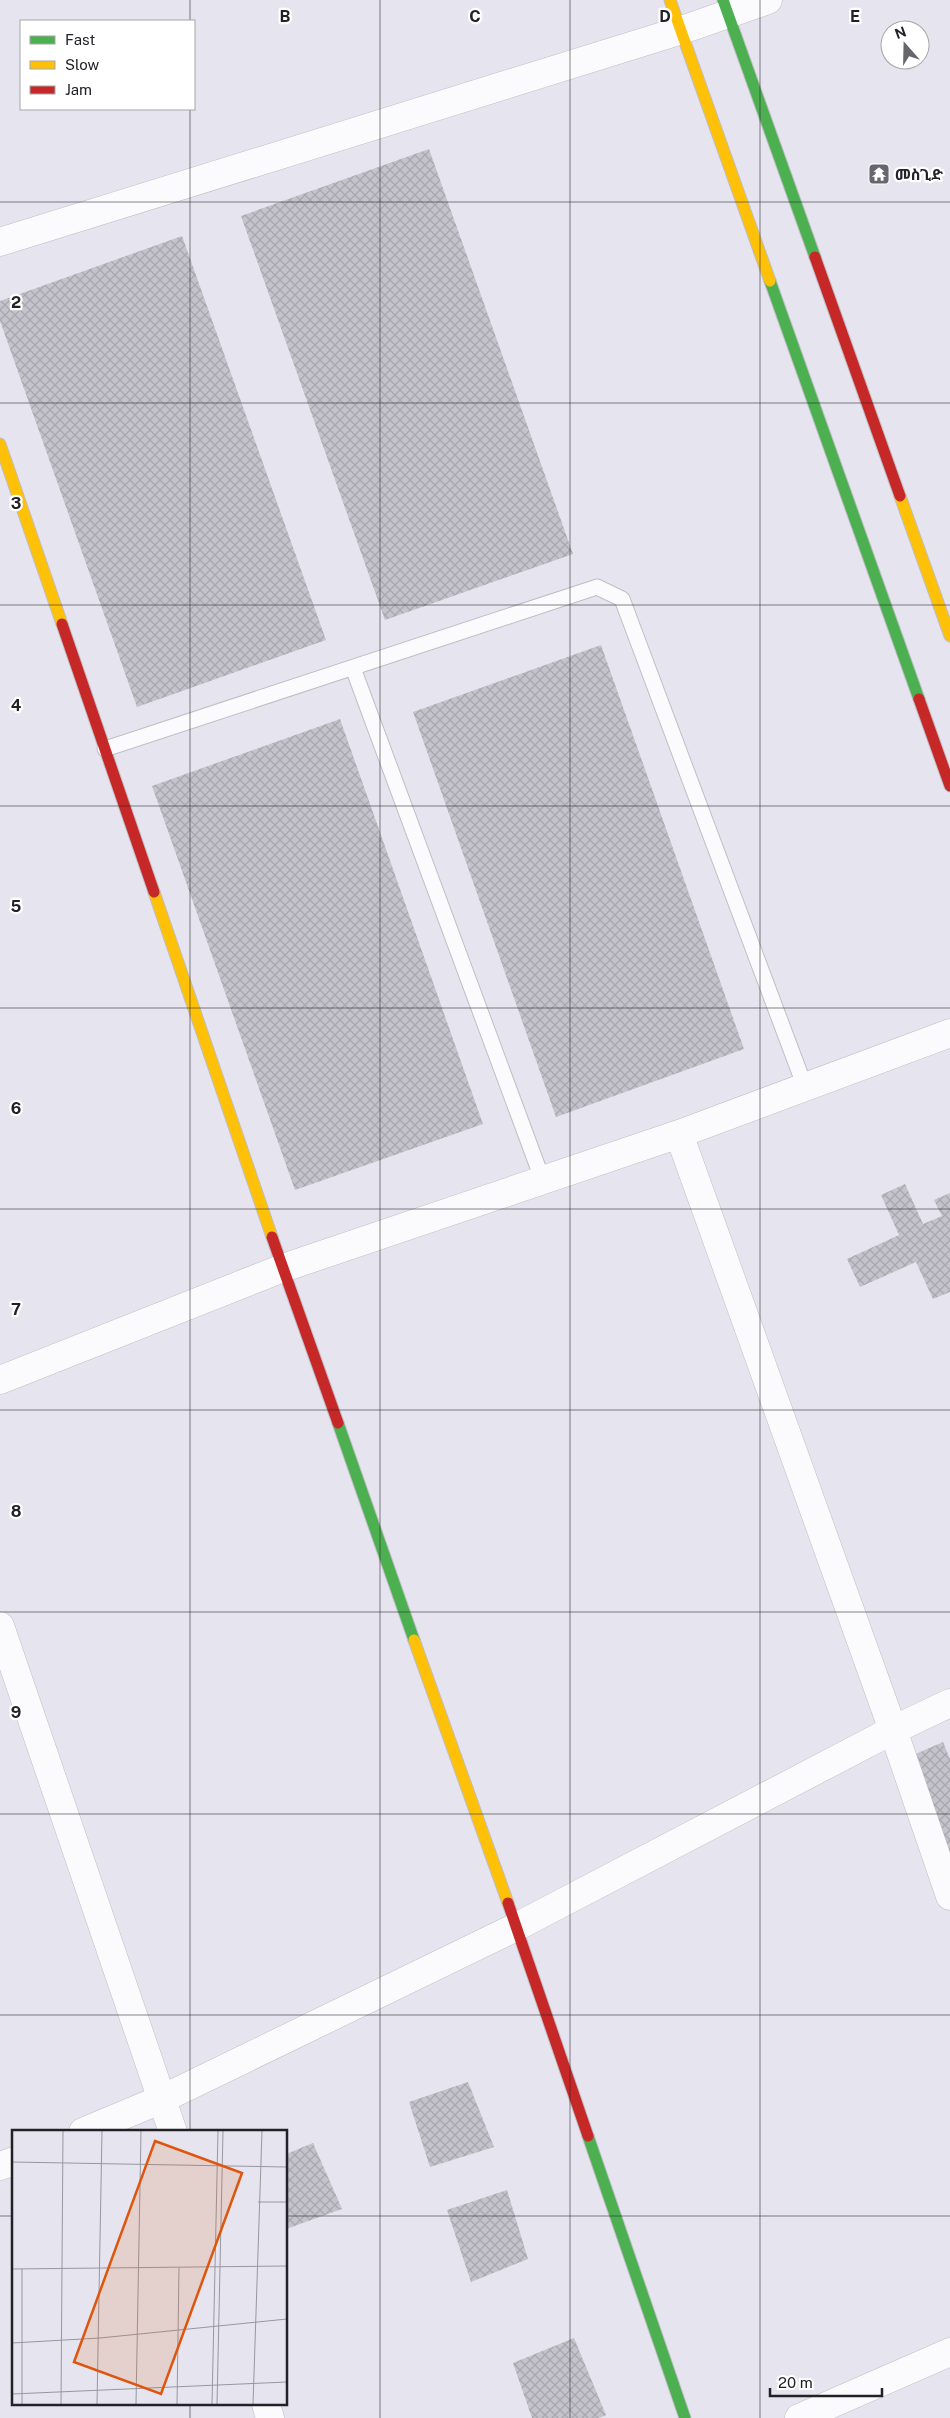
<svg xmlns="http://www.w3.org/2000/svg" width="950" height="2418" font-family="'Public Sans','Noto Sans Ethiopic',sans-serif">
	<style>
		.building { fill: url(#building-cross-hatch) }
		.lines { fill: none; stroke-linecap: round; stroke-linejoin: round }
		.lane-casing { stroke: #bfbec6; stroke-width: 17 }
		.street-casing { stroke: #bfbec6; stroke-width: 29 }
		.fast-casing { stroke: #bfbec6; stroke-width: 13 }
		.slow-casing { stroke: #bfbec6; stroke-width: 13 }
		.jam-casing { stroke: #bfbec6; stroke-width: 13 }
		.lane { stroke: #fbfbfd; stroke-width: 15 }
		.street { stroke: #fbfbfd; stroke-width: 28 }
		.fast { stroke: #4caf50; stroke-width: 11 }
		.slow { stroke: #ffc107; stroke-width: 11 }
		.jam { stroke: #c62828; stroke-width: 11 }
		.grid { fill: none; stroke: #212127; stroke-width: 1; stroke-opacity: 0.55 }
		.labels { text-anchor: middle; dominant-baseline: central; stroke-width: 4.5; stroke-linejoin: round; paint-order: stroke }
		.poi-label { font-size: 15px; font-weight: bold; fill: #212127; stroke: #fff; text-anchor: start }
		.inset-road { fill: none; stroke: #97979f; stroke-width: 1 }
		.view { fill: #de560d; fill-opacity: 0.15; stroke: #de560d; stroke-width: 2.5 }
		.inset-edge { fill: none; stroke: #212127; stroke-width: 2.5 }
		.grid-label { font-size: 16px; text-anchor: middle; font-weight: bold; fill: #212127; stroke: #fff; stroke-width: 4.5; stroke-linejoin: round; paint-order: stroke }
	</style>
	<defs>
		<pattern id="building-cross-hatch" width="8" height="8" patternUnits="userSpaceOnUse" patternTransform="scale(1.25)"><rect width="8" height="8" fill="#c4c3cb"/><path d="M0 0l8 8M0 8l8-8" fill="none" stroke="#a8a7ae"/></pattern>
	</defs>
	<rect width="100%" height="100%" fill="#e6e5ef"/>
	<path class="building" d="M429 149 573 554 385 620 241 216Z
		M182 236 326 640 137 707 0 321V301Z
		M601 645 744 1049 556 1117 413 712Z
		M340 719 483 1124 295 1190 152 786Z
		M905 1184 923 1224 942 1216 934 1200 950 1193V1292L933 1299 916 1262 860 1287 847 1259 899 1235 881 1195Z
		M943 1742 950 1759V1855L911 1756Z
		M468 2082 494 2147 430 2167 409 2102Z
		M313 2143 342 2209 286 2229V2154Z
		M507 2190 528 2259 471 2282 447 2210Z
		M574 2338 606 2415 599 2418H532L513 2363Z"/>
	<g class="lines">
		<g class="lane-casing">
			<path id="lane" d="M353 668 543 1181
				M105 749 597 587 622 599 805 1087"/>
		</g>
		<g class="street-casing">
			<path id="street" d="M0 242 679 31 768 0
				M679 1134 893 1730 950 1896
				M0 1380 283 1268 679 1134 950 1033
				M0 1626 173 2132
				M83 2132 162 2099 516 1927 893 1730 950 1703
				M0 2166 14 2161
				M266 2404 270 2418
				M799 2418 950 2352"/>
		</g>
		<g class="fast-casing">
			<path id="fast" d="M723 0 815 257
				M770 281 919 699
				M338 1423 414 1640
				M588 2136 685 2418"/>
		</g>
		<g class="slow-casing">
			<path id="slow" d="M670 0 770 281
				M0 444 62 624
				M900 496 950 636
				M154 892 272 1237
				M414 1640 508 1903"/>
		</g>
		<g class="jam-casing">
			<path id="jam" d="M815 257 900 496
				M62 624 154 892
				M919 699 950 786
				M272 1237 338 1423
				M508 1903 588 2136"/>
		</g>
		<use href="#lane" class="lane"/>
		<use href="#street" class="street"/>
		<use href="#fast" class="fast"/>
		<use href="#slow" class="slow"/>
		<use href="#jam" class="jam"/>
	</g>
	<path class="grid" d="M190 0V21M380 0V2418M570 0V2418M760 0V2418M190 109V2132M0 202H950M0 403H950M0 605H950M0 806H950M0 1008H950M0 1209H950M0 1410H950M0 1612H950M0 1814H950M0 2015H950M0 2216H14M286 2216H950M190 2404V2418"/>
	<defs>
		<g id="temple-square" transform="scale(1.125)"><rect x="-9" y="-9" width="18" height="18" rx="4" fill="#66666d" stroke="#fff"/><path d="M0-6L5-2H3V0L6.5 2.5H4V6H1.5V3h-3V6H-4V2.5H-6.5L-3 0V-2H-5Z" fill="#fff"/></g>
	</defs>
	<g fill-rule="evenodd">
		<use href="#temple-square" x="879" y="174"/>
	</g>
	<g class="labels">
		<g class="poi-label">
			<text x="895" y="174">መስጊድ</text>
		</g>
	</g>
	<g transform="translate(12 2130)">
		<rect width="275" height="275" fill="#e6e5ef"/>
		<path class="inset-road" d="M0 32 275 37M246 72H275M0 139 275 136M0 213 88 208 275 189M0 264 275 252M10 274V139M49 274 51 1M85 274 90 1M124 274 129 1M165 274 167 138M200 274 206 1M205 274 211 1M241 274 250 1"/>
		<path class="view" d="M143 11 230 43 149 264 62 232Z"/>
		<rect width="275" height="275" class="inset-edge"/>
	</g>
	<g class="grid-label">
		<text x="285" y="22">B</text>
		<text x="475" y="22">C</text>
		<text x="665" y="22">D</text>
		<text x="855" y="22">E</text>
		<text x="16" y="308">2</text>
		<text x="16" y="509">3</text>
		<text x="16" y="711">4</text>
		<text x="16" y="912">5</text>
		<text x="16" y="1114">6</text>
		<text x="16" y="1315">7</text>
		<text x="16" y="1517">8</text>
		<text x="16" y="1718">9</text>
	</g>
	<rect x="20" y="20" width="175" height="90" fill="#ffffff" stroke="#a6a6a9"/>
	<rect x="30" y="36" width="25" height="8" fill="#4caf50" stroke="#a6a6a9"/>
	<text x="65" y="45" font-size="15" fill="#212127">Fast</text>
	<rect x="30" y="61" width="25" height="8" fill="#ffc107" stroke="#a6a6a9"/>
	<text x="65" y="70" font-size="15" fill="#212127">Slow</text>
	<rect x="30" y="86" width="25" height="8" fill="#c62828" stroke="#a6a6a9"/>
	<text x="65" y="95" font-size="15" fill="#212127">Jam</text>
	<g transform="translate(905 45) rotate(340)"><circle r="24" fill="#ffffff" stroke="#a6a6a9"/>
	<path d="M0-4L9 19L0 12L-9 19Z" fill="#66666d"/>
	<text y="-8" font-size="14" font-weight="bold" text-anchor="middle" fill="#212127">N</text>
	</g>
	<path d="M770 2388v8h112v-8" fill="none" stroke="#212127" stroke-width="2.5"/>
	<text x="778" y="2388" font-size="15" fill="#212127" stroke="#ffffff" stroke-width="4" paint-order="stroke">20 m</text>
</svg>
